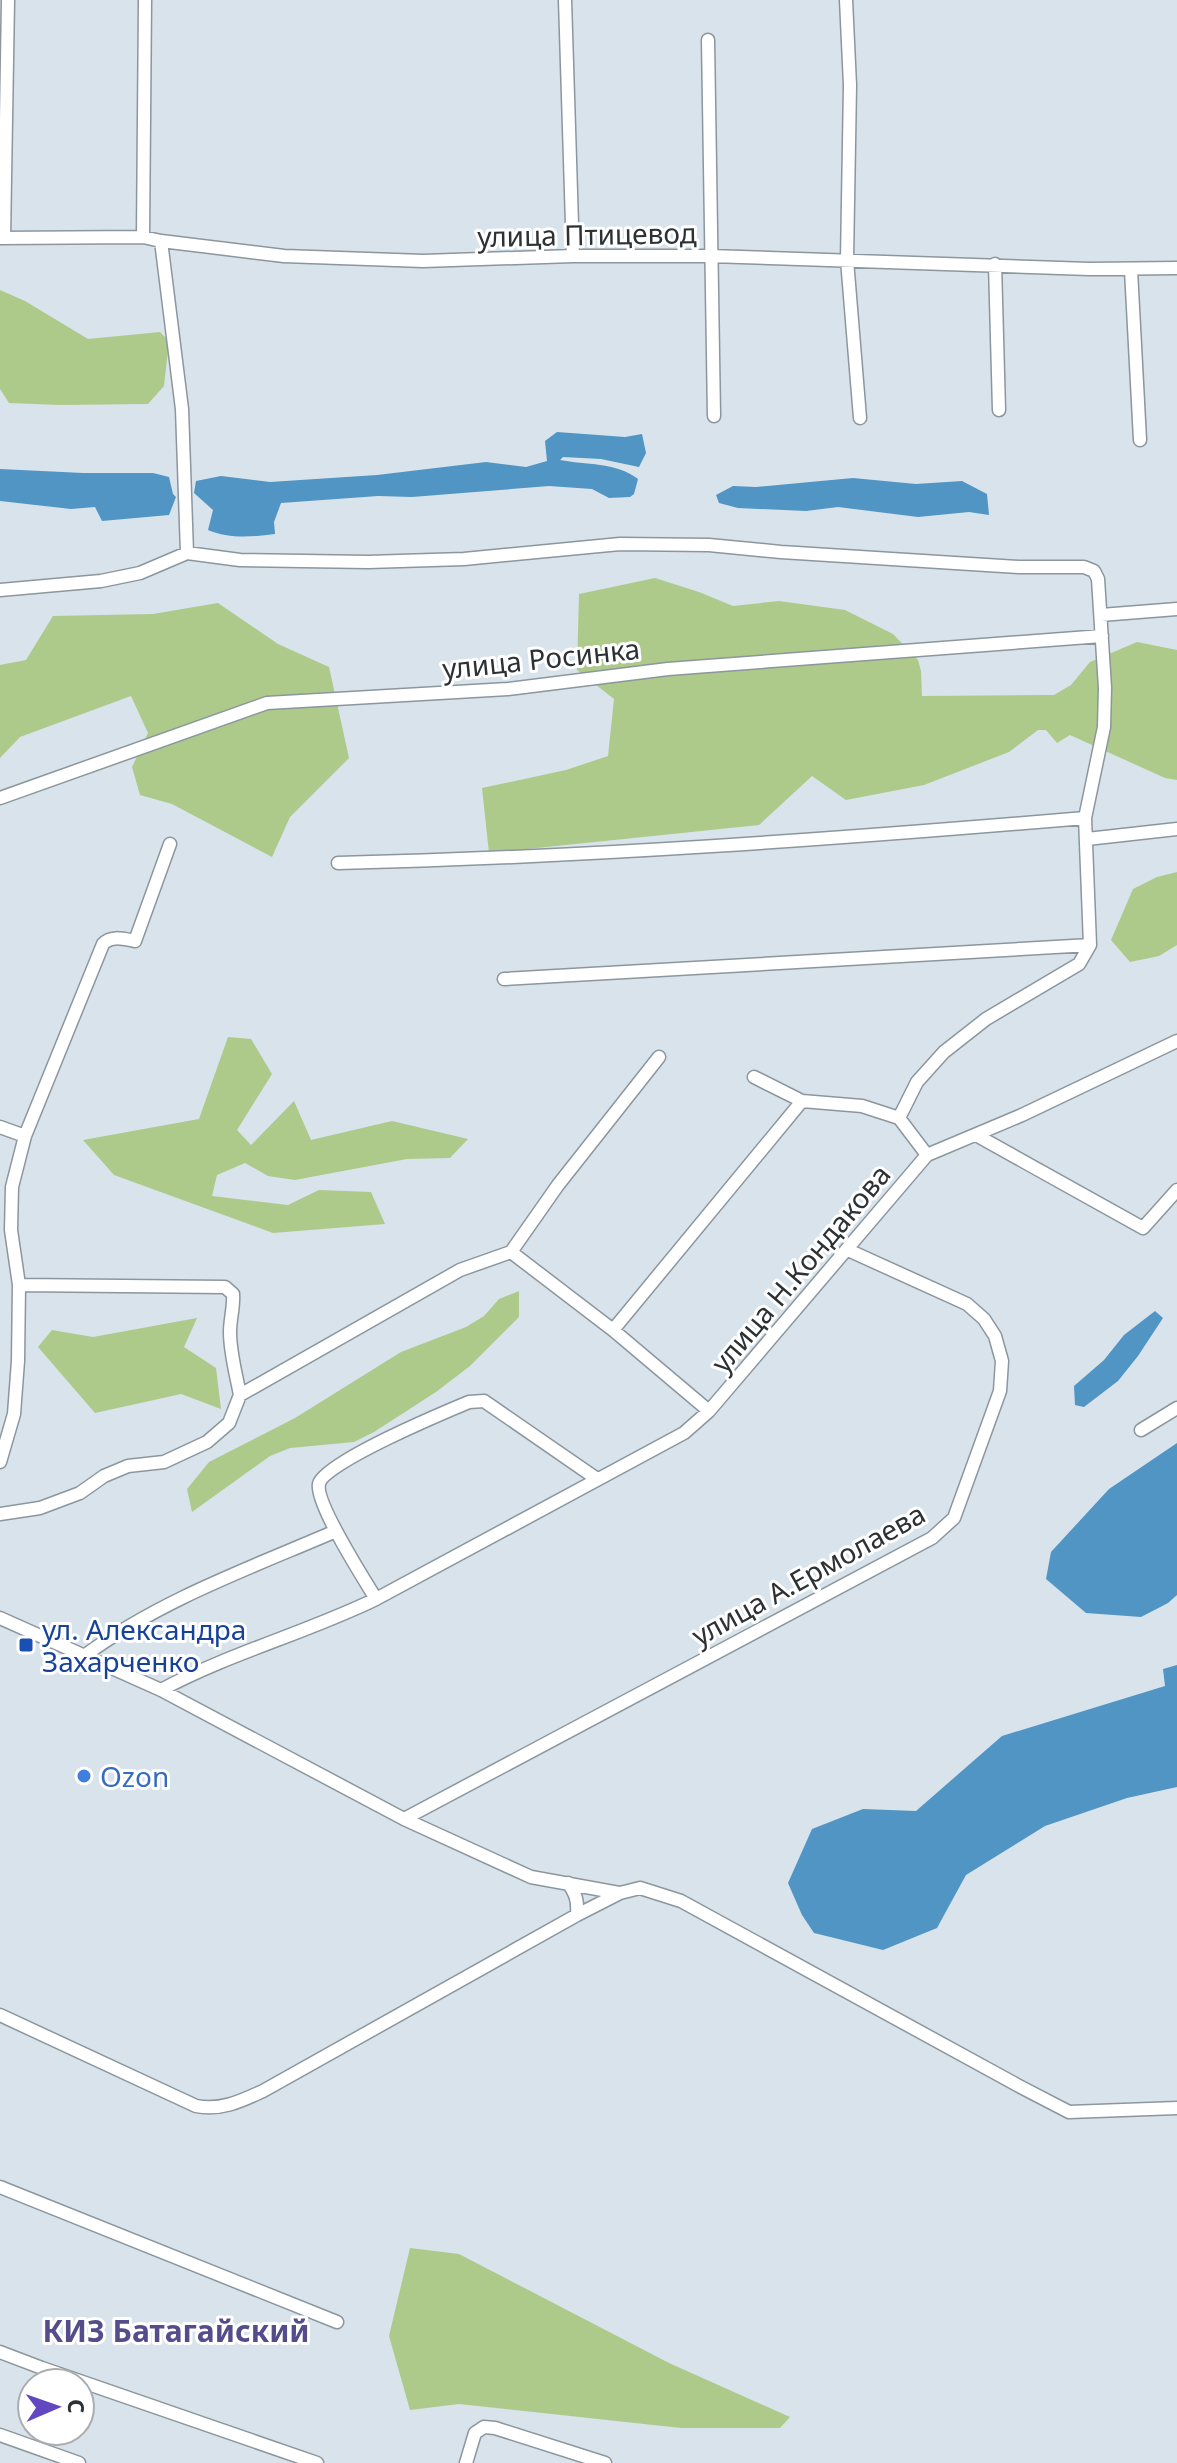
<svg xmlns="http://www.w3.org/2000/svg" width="1177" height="2463" font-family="'Noto Sans',sans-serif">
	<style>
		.green { fill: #adca8a }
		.water { fill: #5095c4 }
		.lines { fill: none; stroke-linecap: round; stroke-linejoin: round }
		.street-casing { stroke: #8b969d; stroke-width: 15 }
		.street { stroke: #fff; stroke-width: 12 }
		.transit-dot { fill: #1a4fb4; stroke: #fff; stroke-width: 3 }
		.shop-dot { fill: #3f7fe0; stroke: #fff; stroke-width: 3 }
		.labels { text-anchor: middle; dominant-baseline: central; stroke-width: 6; stroke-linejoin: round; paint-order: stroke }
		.street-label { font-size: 28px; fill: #2c3134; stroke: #fff }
		.transit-label { font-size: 28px; fill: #164399; stroke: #fff; text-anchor: start }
		.shop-label { font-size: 28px; fill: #366cbe; stroke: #fff; text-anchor: start }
		.neighbourhood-label { font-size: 30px; font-weight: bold; fill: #554c8b; stroke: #fff }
	</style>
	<rect width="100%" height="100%" fill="#d8e3ec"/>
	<path class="green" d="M0 290 25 301 88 339 160 332 169 341 164 386 148 404 60 405 9 403 0 389Z
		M655 578 699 592 733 606 779 601 845 610 893 634 918 660 921 671 922 696 1054 695 1071 685 1090 662 1137 642 1177 650V780L1165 778 1070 735 1057 743 1046 730H1038L1009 752 924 785 846 800 812 776 759 825 489 853 482 788 566 770 608 756 614 699 577 670 579 594Z
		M218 603 278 644 329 667 349 758 290 817 272 857 172 804 140 795 132 767 148 733 131 696 20 737 0 758V665L26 660 53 616 153 614Z
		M1177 872V945L1159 956 1130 962 1111 940 1133 889 1157 877Z
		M228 1037 251 1039 272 1074 237 1130 251 1145 294 1101 311 1140 392 1121 468 1139 450 1158 407 1159 295 1180 268 1176 245 1163 217 1175 212 1196 288 1205 319 1190 371 1192 385 1224 273 1233 114 1175 83 1140 199 1119Z
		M519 1291V1317L470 1366 436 1392 374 1432 354 1442 290 1448 270 1456 192 1512 187 1489 209 1462 295 1418 401 1352 466 1327 484 1316 499 1299Z
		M197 1318 184 1347 216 1368 221 1409 181 1394 95 1413 38 1347 52 1330 93 1337Z
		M410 2248 459 2254 669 2363 790 2417 780 2428H681L459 2404 410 2410 389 2336Z"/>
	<path class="water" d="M557 432 625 437 642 434 646 453 639 467 601 459 563 457 560 460C585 465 616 462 638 479L634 494 630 497 609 498 592 489 549 486 412 497 378 496 281 503 274 522 275 534C252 537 229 539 208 530L213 510 194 493 196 481 221 476 270 482 377 475 486 462 526 467 547 461 545 441Z
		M0 469 83 473H153L169 477 173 494 176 497 169 515 102 521 95 507 71 509 0 501Z
		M853 478 916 484 962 481 987 494 989 515 969 512 918 517 838 507 806 511 738 508 719 503 716 495 733 486 756 487Z
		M1155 1311 1163 1318 1138 1356 1118 1381 1084 1407 1075 1405 1074 1386 1104 1360 1124 1335Z
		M1177 1443V1595L1168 1603 1141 1617 1086 1613 1046 1579 1051 1552 1109 1489Z
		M1177 1665V1787L1127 1798 1045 1826 966 1875 937 1928 883 1950 814 1933 802 1915 788 1883 812 1829 863 1809 916 1811 1002 1736 1165 1686 1163 1669Z"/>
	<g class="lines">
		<g class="street-casing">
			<path id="street" d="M565 0 573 256
				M846 0 850 85 847 260 860 418
				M708 40 714 416
				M143 237 145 0
				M0 238 143 237 161 241 284 256 423 261 573 256H710L1089 269 1177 268
				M4 238 8 0
				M161 241 182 409 187 553
				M995 264 999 410
				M1131 270 1140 440
				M0 590 101 581 140 573 187 553 240 560 368 562 464 559 620 544 709 545 781 552 1019 567H1084L1094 571 1098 579 1105 688 1104 727 1085 818 1090 945 1079 964 986 1019 944 1052 917 1082 899 1118 927 1155
				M1101 615 1177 609
				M0 798 267 703 508 689 668 669 1102 636
				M1087 839 1177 829
				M338 863C588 857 836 839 1085 818
				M504 979 1090 945
				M754 1077 802 1101 862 1106 899 1118
				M0 1127 25 1136
				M976 1135 1143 1228 1177 1190
				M511 1252 613 1330 709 1411
				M19 1285 225 1287 233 1294C234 1307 230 1319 230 1332 230 1353 236 1374 240 1395
				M613 1330 802 1101
				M1141 1430 1177 1408
				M0 1462 14 1414 18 1361 19 1285 11 1230 12 1187 25 1136 103 944C111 935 124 939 135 941L170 844
				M0 1514 40 1508 80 1493 104 1476 128 1466 164 1462 207 1442 229 1423 240 1395 460 1270 511 1252 558 1185 659 1057
				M376 1599C364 1579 315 1503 319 1484 323 1463 445 1412 469 1402L484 1401 597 1479
				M0 1618 161 1690 404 1819 531 1877 619 1893
				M84 1656C160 1600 250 1568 336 1531
				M161 1690C230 1653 306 1633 376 1599L684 1433 709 1411 927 1155 1022 1115 1177 1041
				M404 1819 932 1538 954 1518 1000 1391 1002 1361 995 1336 984 1319 967 1304 848 1250
				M568 1883C576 1894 578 1901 577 1915
				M0 2015 196 2106C221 2111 241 2101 263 2091L577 1915 620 1893 640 1888 681 1901 1019 2086 1069 2112 1177 2108
				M0 2187 337 2322
				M0 2352 42 2368 317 2463
				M0 2435 79 2463
				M466 2463 475 2433 484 2427 495 2428 605 2463"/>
		</g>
		<use href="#street" class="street"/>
	</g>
	<rect class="transit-dot" x="18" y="1637" width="16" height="16" rx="4"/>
	<circle class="shop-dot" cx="84" cy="1776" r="8"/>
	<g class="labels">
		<g class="street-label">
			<text transform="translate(587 234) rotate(-1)">улица Птицевод</text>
			<text transform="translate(541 658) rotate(-6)">улица Росинка</text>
			<text transform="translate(800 1268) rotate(-50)">улица Н.Кондакова</text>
			<text transform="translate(808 1574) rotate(-29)">улица А.Ермолаева</text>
		</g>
		<g class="transit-label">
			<text x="42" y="1629">ул. Александра<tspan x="42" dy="32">Захарченко</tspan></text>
		</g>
		<g class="shop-label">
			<text x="100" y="1776">Ozon</text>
		</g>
		<g class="neighbourhood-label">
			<text x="176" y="2330">КИЗ Батагайский</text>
		</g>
	</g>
	<g transform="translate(56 2407) rotate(88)"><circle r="38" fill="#ffffff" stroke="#abadae" stroke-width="2"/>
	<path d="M0-6L14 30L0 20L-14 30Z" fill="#6248c0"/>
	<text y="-12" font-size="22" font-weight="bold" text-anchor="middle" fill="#2c3134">С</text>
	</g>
</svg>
